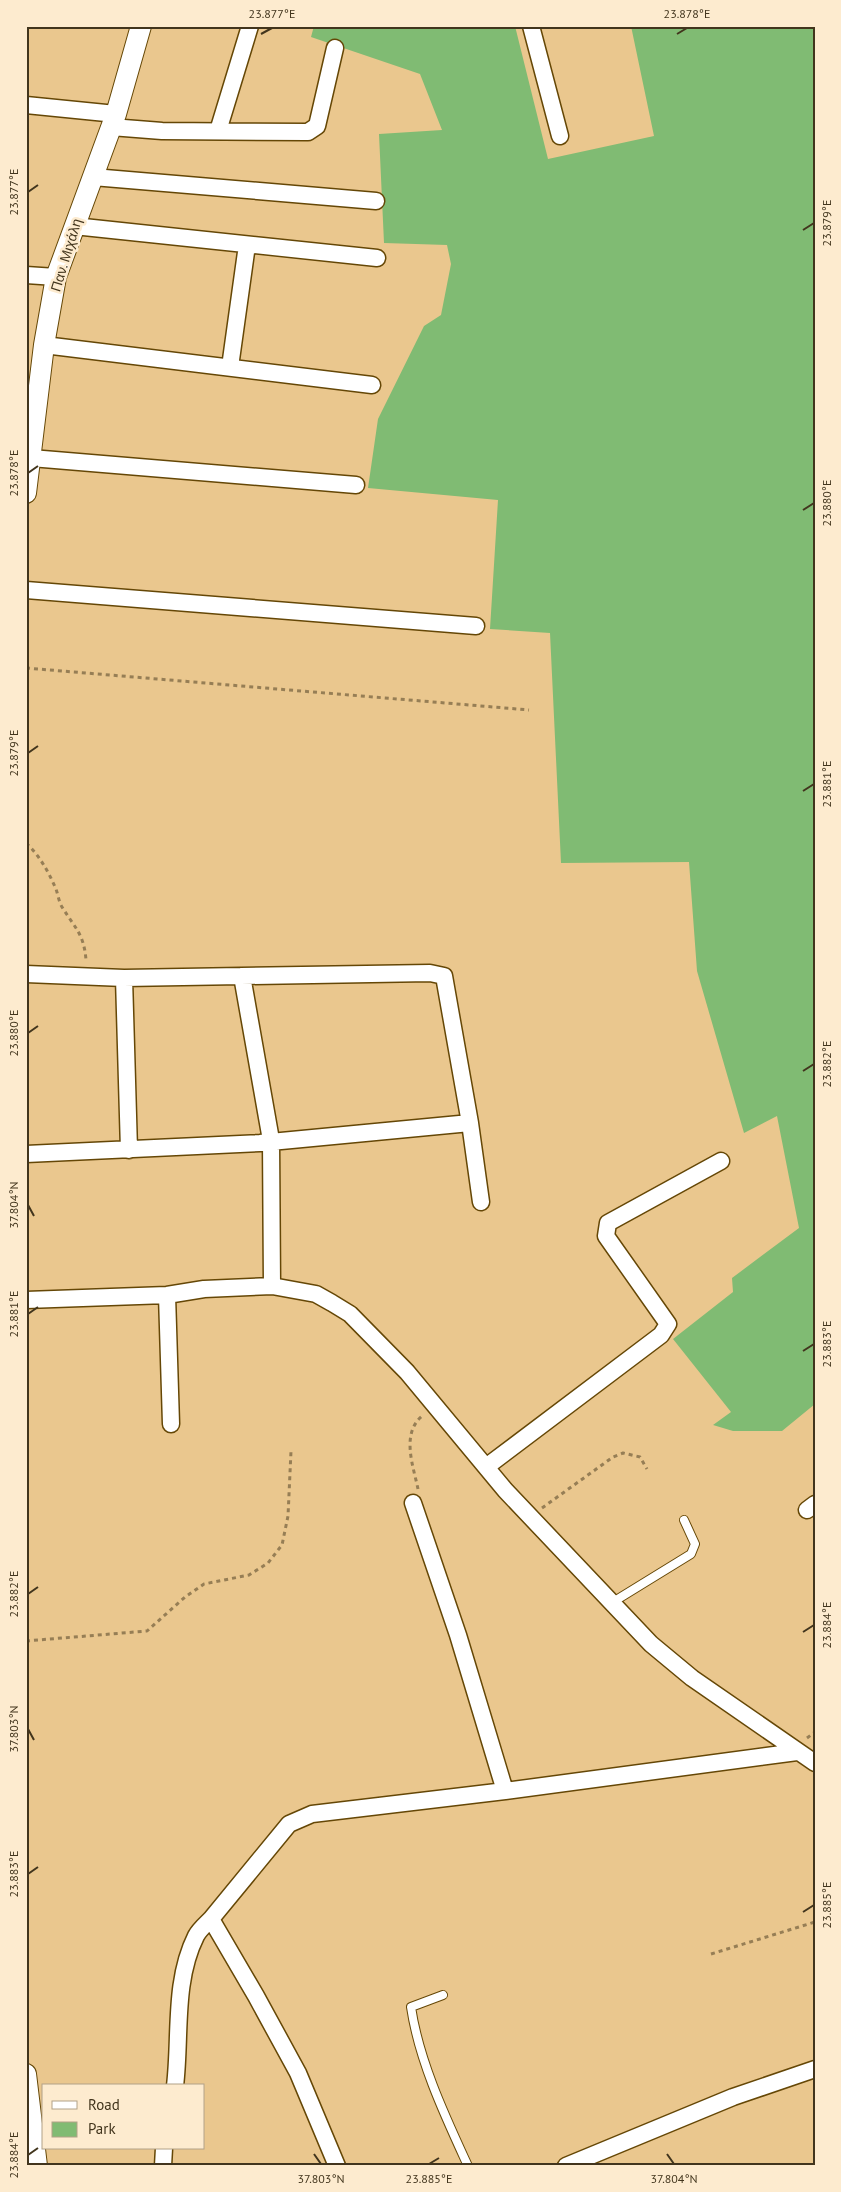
<svg xmlns="http://www.w3.org/2000/svg" width="841" height="2192" font-family="'PT Sans',sans-serif">
	<style>
		.green { fill: #80bb73 }
		.lines { fill: none; stroke-linecap: round; stroke-linejoin: round }
		.service-casing { stroke: #654706; stroke-width: 10 }
		.minor-casing { stroke: #654706; stroke-width: 19 }
		.tertiary-casing { stroke: #654706; stroke-width: 22 }
		.path { stroke: #967e55; stroke-width: 3; stroke-dasharray: 4 4; stroke-linecap: butt }
		.service { stroke: #fff; stroke-width: 8 }
		.minor { stroke: #fff; stroke-width: 16 }
		.tertiary { stroke: #fff; stroke-width: 20 }
		.ticks { fill: none; stroke: #42351d; stroke-width: 2 }
		.labels { text-anchor: middle; dominant-baseline: central; stroke-width: 5; stroke-linejoin: round; paint-order: stroke }
		.street-label { font-size: 14px; fill: #42351d; stroke: #fdebcf }
		.neatline { fill: none; stroke: #42351d; stroke-width: 2 }
		.ticks-label { font-size: 12px; text-anchor: middle; fill: #42351d }
	</style>
	<rect width="100%" height="100%" fill="#eac78e"/>
	<path class="green" d="M314 26H515L548 159 654 136 631 26H815V1404L782 1431H733L713 1425 731 1412 673 1339 733 1292 732 1278 799 1228 777 1116 744 1133 697 971 689 862 561 863 550 633 490 629 498 500 368 488 378 419 424 326 441 315 451 264 447 245 384 243 379 134 442 130 420 74 311 37Z"/>
	<g class="lines">
		<g class="service-casing">
			<path id="service" d="M613 1602 691 1554 695 1544 684 1520
				M443 1995 411 2007C419 2061 445 2116 468 2166"/>
		</g>
		<g class="minor-casing">
			<path id="minor" d="M531 26 560 136
				M26 105 116 114
				M111 127 162 131 308 132 317 126 335 48
				M218 131 250 26
				M93 177 376 201
				M74 226 377 258
				M26 275 56 277
				M44 345 372 385
				M230 367 247 245
				M31 458 356 485
				M26 590 476 626
				M26 974 124 978 430 973 444 976 470 1123 481 1202
				M242 976 271 1140 272 1286
				M124 978 129 1150
				M26 1154 260 1143 470 1123
				M167 1295 171 1424
				M26 1300 167 1295 204 1289 272 1286 316 1294 332 1303 350 1314 407 1372 505 1490 651 1644 692 1678 815 1763
				M486 1467 661 1335 668 1324 606 1236 608 1223 721 1161
				M413 1503 458 1635 505 1791 797 1752
				M807 1510 815 1504
				M175 2086C181 2037 173 1982 196 1936 199 1930 206 1924 211 1919
				M163 2166 164 2148
				M337 2166 298 2073 256 1996 211 1919 289 1824 312 1814 505 1791
				M566 2166 733 2097 815 2069"/>
		</g>
		<g class="tertiary-casing">
			<path id="tertiary" d="M26 493 44 345 56 277 116 114 141 26
				M26 2074 37 2166"/>
		</g>
		<path class="path" d="M26 668 529 710
			M26 843C40 856 48 871 56 889 58 895 59 902 62 907 75 928 84 934 86 960
			M418 1489C413 1465 401 1434 422 1416
			M542 1508 613 1457 623 1453 640 1457 647 1469
			M26 1641 147 1631 185 1597 204 1584 249 1575 268 1563 282 1545 288 1516 291 1451
			M807 1738 815 1732
			M711 1954 815 1922"/>
		<use href="#service" class="service"/>
		<use href="#minor" class="minor"/>
		<use href="#tertiary" class="tertiary"/>
	</g>
	<path class="ticks" d="M261 34 272 28M677 34 687 28M28 192 38 185M803 230 814 223M28 473 38 466M803 510 814 503M28 753 38 746M803 791 814 784M28 1033 38 1026M803 1071 814 1064M28 1205 34 1216M28 1314 38 1307M803 1351 814 1344M28 1594 38 1587M803 1632 814 1625M28 1729 34 1740M28 1874 38 1867M803 1912 814 1905M314 2154 321 2164M667 2154 674 2164M28 2155 38 2148M429 2164 439 2158"/>
	<g class="labels">
		<g class="street-label">
			<text transform="translate(66 255) rotate(-73)">Παν. Μιχάλη</text>
		</g>
	</g>
	<rect width="841" height="2192" fill="none" stroke="#fdebcf" stroke-width="55"/>
	<rect x="42" y="2084" width="162" height="65" fill="#fdebcf" stroke="#b2a288"/>
	<rect x="52" y="2101" width="25" height="8" fill="#ffffff" stroke="#b2a288"/>
	<text x="88" y="2110" font-size="15" fill="#42351d">Road</text>
	<rect x="52" y="2122" width="25" height="15" fill="#80bb73" stroke="#b2a288"/>
	<text x="88" y="2134" font-size="15" fill="#42351d">Park</text>
	<rect x="28" y="28" width="786" height="2136" class="neatline"/>
	<g class="ticks-label">
		<text x="272" y="18">23.877°E</text>
		<text x="687" y="18">23.878°E</text>
		<text transform="translate(14 192) rotate(-90)" y="4">23.877°E</text>
		<text transform="translate(827 223) rotate(-90)" y="4">23.879°E</text>
		<text transform="translate(14 473) rotate(-90)" y="4">23.878°E</text>
		<text transform="translate(827 503) rotate(-90)" y="4">23.880°E</text>
		<text transform="translate(14 753) rotate(-90)" y="4">23.879°E</text>
		<text transform="translate(827 784) rotate(-90)" y="4">23.881°E</text>
		<text transform="translate(14 1033) rotate(-90)" y="4">23.880°E</text>
		<text transform="translate(827 1064) rotate(-90)" y="4">23.882°E</text>
		<text transform="translate(14 1205) rotate(-90)" y="4">37.804°N</text>
		<text transform="translate(14 1314) rotate(-90)" y="4">23.881°E</text>
		<text transform="translate(827 1344) rotate(-90)" y="4">23.883°E</text>
		<text transform="translate(14 1594) rotate(-90)" y="4">23.882°E</text>
		<text transform="translate(827 1625) rotate(-90)" y="4">23.884°E</text>
		<text transform="translate(14 1729) rotate(-90)" y="4">37.803°N</text>
		<text transform="translate(14 1874) rotate(-90)" y="4">23.883°E</text>
		<text transform="translate(827 1905) rotate(-90)" y="4">23.885°E</text>
		<text transform="translate(14 2155) rotate(-90)" y="4">23.884°E</text>
		<text x="321" y="2183">37.803°N</text>
		<text x="429" y="2183">23.885°E</text>
		<text x="674" y="2183">37.804°N</text>
	</g>
</svg>
